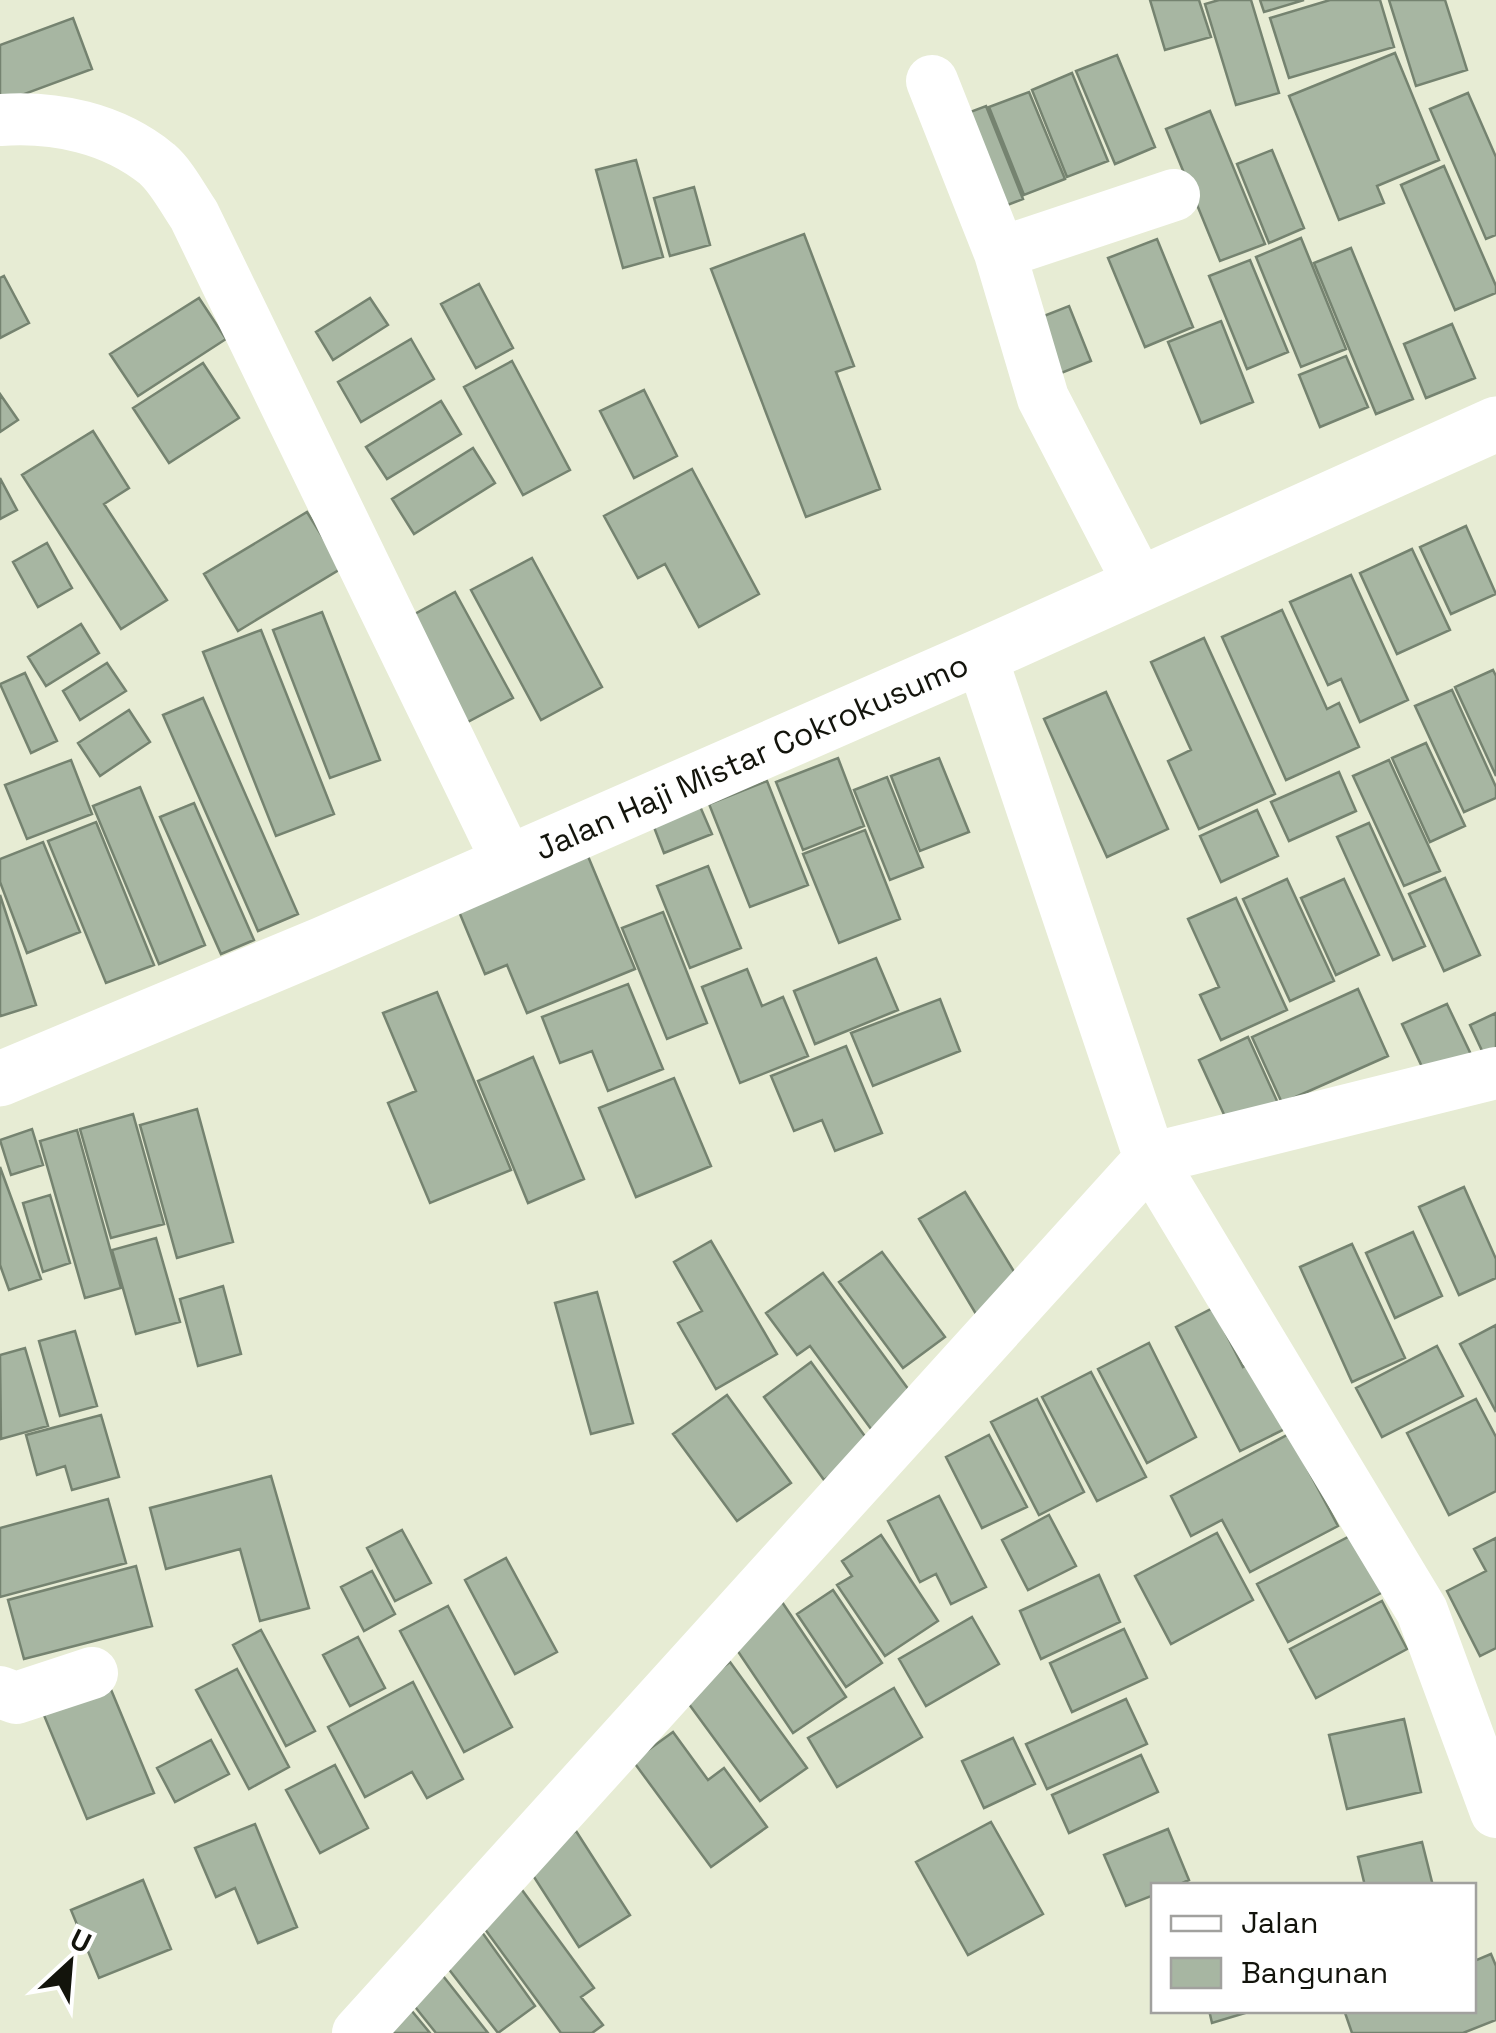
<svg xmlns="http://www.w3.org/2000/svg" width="1496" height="2033" font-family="'Space Grotesk',sans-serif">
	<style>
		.building { fill: #a7b6a2; stroke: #758370; stroke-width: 2.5 }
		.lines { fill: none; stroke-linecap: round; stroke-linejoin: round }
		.minor { stroke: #fff; stroke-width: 52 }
		.major { stroke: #fff; stroke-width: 55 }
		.labels { text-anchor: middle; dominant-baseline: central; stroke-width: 9; stroke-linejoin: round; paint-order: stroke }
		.street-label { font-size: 32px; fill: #13140c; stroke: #fff }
	</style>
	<rect width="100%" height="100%" fill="#e7ecd4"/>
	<path class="building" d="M1150 0H1199L1211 37 1165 50Z
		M1219 0H1251L1279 93 1236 105 1205 4Z
		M1260 0H1304L1264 12Z
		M1330 0H1380L1394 47 1289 78 1270 18Z
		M1389 0H1445L1467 70 1416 86Z
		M73 18 92 69 0 103V45Z
		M1395 53 1439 160 1377 186 1384 203 1339 220 1289 96Z
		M1117 55 1155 147 1115 164 1076 71Z
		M1072 73 1108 161 1067 177 1032 90Z
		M1029 92 1065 179 1024 195 989 107Z
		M1468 93 1496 157V235L1486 239 1430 109Z
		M986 106 1023 199 987 213 949 120Z
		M1210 111 1265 244 1220 261 1166 129Z
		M1272 150 1304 228 1269 243 1237 164Z
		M636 160 663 257 623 268 596 170Z
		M1444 166 1496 286V293L1455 310 1401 185Z
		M694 187 710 245 670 256 654 198Z
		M804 234 854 366 836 372 880 489 806 517 711 269Z
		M1301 238 1346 349 1301 367 1256 257Z
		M1157 239 1193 327 1145 347 1108 258Z
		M1351 248 1413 399 1376 414 1314 263Z
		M1250 260 1288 352 1247 369 1209 276Z
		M4 276 29 323 0 338V278Z
		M479 284 513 348 476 368 441 304Z
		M199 298 226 339 138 396 110 354Z
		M370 298 388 325 333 360 316 332Z
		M1069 306 1091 361 1049 378 1026 323Z
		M1221 321 1253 402 1201 423 1168 342Z
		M1452 324 1475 378 1426 398 1404 344Z
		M411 339 434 379 361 422 338 382Z
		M1346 356 1368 407 1320 427 1299 375Z
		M512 361 570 470 523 495 464 387Z
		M203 363 239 418 169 463 133 408Z
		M644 390 677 456 634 478 600 411Z
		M0 394 18 420 0 432Z
		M441 401 461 434 387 479 366 447Z
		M93 431 129 488 104 504 167 600 121 629 22 475Z
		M473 448 495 483 414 534 392 499Z
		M692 469 759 594 699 627 665 564 638 578 604 516Z
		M0 478 17 510 0 519Z
		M307 512 342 568 238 631 204 574Z
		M1466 526 1496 594 1451 614 1420 547Z
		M47 543 72 588 38 607 13 562Z
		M1412 549 1450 630 1397 654 1360 573Z
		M532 558 602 687 541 720 471 590Z
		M1351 575 1408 700 1360 722 1341 679 1328 685 1290 602Z
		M455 592 513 698 460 726 402 621Z
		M1282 610 1327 709 1339 703 1359 747 1286 780 1222 637Z
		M322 612 380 760 330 778 273 630Z
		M81 624 99 653 46 686 28 657Z
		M261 630 334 814 276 836 203 652Z
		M1204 638 1275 794 1199 829 1168 761 1191 750 1151 662Z
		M107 663 126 691 80 720 63 691Z
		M1493 670 1496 676V776L1455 687Z
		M25 673 57 741 31 753 0 684Z
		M1452 690 1496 787V798L1464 812 1415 706Z
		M1106 692 1168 829 1107 857 1044 719Z
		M203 698 298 914 258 931 163 715Z
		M129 710 150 742 100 776 78 743Z
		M1426 743 1465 826 1430 842 1392 758Z
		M838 758 864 826 803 850 776 782Z
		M939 758 969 832 920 851 891 776Z
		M71 760 92 814 27 839 5 785Z
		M1389 760 1440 871 1404 886 1353 776Z
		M1339 772 1356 811 1289 841 1271 802Z
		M887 777 923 867 890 880 854 790Z
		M767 781 808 885 750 907 709 804Z
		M140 787 205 945 159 964 93 806Z
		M194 803 254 940 221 954 160 817Z
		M699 804 712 834 664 853 652 822Z
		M1257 810 1278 856 1221 882 1200 836Z
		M96 822 154 965 106 983 48 841Z
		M1369 823 1425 946 1393 960 1337 837Z
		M865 830 900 919 839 943 803 854Z
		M43 842 80 932 27 953 0 882V859Z
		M585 849 635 969 527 1013 507 965 485 974 455 902Z
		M708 866 741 948 690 968 657 886Z
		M1445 878 1480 955 1444 971 1409 894Z
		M1287 879 1334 981 1290 1001 1243 899Z
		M1344 879 1379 955 1336 975 1301 898Z
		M0 895 36 1005 1 1016 0 1014Z
		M1236 898 1287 1010 1221 1040 1200 995 1219 987 1188 919Z
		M663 912 707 1023 667 1039 622 928Z
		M876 958 898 1010 815 1044 794 991Z
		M747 969 762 1006 783 997 808 1056 740 1083 702 987Z
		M628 984 663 1069 608 1091 592 1051 560 1063 542 1017Z
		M1358 989 1388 1056 1282 1103 1252 1037Z
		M437 992 511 1170 430 1203 388 1103 416 1091 383 1013Z
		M940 999 960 1051 873 1086 851 1033Z
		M1447 1004 1476 1065 1431 1086 1402 1024Z
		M1496 1013V1068L1491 1070 1470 1025Z
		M1248 1037 1282 1112 1233 1134 1199 1060Z
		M846 1046 882 1133 835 1151 822 1120 794 1131 771 1076Z
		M533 1057 584 1179 528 1203 478 1081Z
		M674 1078 711 1166 636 1197 599 1108Z
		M197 1109 233 1242 177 1258 140 1125Z
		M133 1114 164 1224 111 1238 80 1129Z
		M32 1129 43 1165 11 1175 0 1140Z
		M77 1130 121 1288 85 1298 40 1141Z
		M0 1167 41 1279 9 1290 0 1265Z
		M1464 1187 1496 1259V1278L1459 1295 1419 1207Z
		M965 1192 1026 1291 979 1319 919 1219Z
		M50 1195 70 1263 43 1272 23 1203Z
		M1413 1232 1442 1296 1395 1318 1366 1253Z
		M156 1238 180 1322 136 1334 112 1250Z
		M711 1241 777 1354 716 1389 678 1323 702 1311 674 1262Z
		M1352 1244 1405 1358 1352 1382 1300 1267Z
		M882 1252 945 1337 903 1368 839 1282Z
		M823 1273 917 1401 874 1433 810 1346 797 1355 766 1313Z
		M223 1286 241 1354 198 1366 180 1299Z
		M597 1292 633 1423 591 1434 555 1303Z
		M1213 1308 1243 1367 1264 1355 1299 1422 1240 1451 1176 1327Z
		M1496 1325V1412L1460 1344Z
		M75 1331 97 1406 60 1416 39 1341Z
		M1149 1343 1196 1437 1147 1463 1098 1369Z
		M1437 1346 1463 1396 1382 1437 1356 1388Z
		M25 1348 48 1426 1 1439 0 1355Z
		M811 1362 872 1446 824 1480 764 1397Z
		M1091 1372 1146 1477 1097 1501 1042 1397Z
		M727 1395 791 1483 737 1521 673 1434Z
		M1037 1399 1084 1492 1039 1515 991 1422Z
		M1476 1399 1496 1437V1491L1449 1515 1407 1433Z
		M101 1415 119 1477 72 1490 65 1466 37 1475 26 1435Z
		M1289 1434 1338 1526 1250 1572 1222 1520 1191 1536 1171 1496Z
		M989 1435 1027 1507 982 1528 946 1457Z
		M271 1476 309 1608 260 1621 240 1549 166 1569 150 1508Z
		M939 1496 986 1587 951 1604 936 1574 920 1582 888 1521Z
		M108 1499 126 1563 0 1597V1528Z
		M1049 1515 1076 1566 1028 1590 1002 1540Z
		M402 1530 431 1583 395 1601 367 1548Z
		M1217 1533 1253 1600 1171 1644 1135 1576Z
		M881 1535 938 1621 885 1656 837 1585 852 1576 842 1561Z
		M1352 1535 1383 1592 1288 1642 1257 1584Z
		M1496 1538V1648L1480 1656 1447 1591 1486 1571 1474 1549Z
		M506 1558 557 1652 515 1674 465 1580Z
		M136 1566 152 1626 24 1659 8 1600Z
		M372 1571 395 1614 364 1631 341 1587Z
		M1099 1575 1120 1622 1041 1659 1020 1611Z
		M833 1590 882 1663 846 1687 797 1614Z
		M1382 1601 1407 1649 1316 1698 1290 1649Z
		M782 1602 846 1697 793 1733 729 1638Z
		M448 1606 512 1727 464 1752 400 1631Z
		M972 1617 999 1664 926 1706 899 1659Z
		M1124 1629 1147 1678 1072 1712 1050 1663Z
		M261 1630 315 1731 286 1746 233 1645Z
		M358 1637 385 1688 350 1706 323 1655Z
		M730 1662 807 1768 760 1801 683 1696Z
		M237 1669 289 1767 249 1789 196 1690Z
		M107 1680 154 1793 87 1819 41 1708Z
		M413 1682 463 1779 427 1798 412 1772 365 1797 328 1727Z
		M894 1688 922 1737 837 1787 808 1738Z
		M1126 1699 1147 1744 1047 1789 1026 1744Z
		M1404 1719 1421 1792 1347 1809 1329 1735Z
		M673 1732 708 1780 724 1768 767 1827 711 1867 633 1761Z
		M1013 1738 1035 1784 984 1808 962 1761Z
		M211 1740 229 1774 175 1802 157 1768Z
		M1141 1755 1158 1792 1069 1833 1052 1795Z
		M335 1765 368 1828 320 1853 286 1790Z
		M991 1822 1043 1914 968 1955 916 1862Z
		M255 1824 297 1927 258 1943 235 1888 216 1897 195 1848Z
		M1168 1829 1189 1880 1176 1886H1154V1895L1126 1906 1104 1855Z
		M576 1831 630 1915 579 1947 525 1863Z
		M1422 1842 1433 1886H1365L1358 1857Z
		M514 1879 594 1988 581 1997 603 2025 592 2033H561L471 1910Z
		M143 1880 171 1949 99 1978 71 1910Z
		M474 1921 535 2006 498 2033 434 1950Z
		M1491 1954 1496 1966V2020L1463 2033H1352L1344 2010H1474V1961Z
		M436 1967 488 2033H436L404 1993Z
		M402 1999 430 2033H360Z
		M1209 2010H1255L1212 2023Z"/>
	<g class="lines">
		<path class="minor" d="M932 81 1000 253 1043 398 1140 585
			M0 120C55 116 113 128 157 164 172 177 183 199 194 215L508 862
			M1000 253 1174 195
			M981 656 1150 1159 1422 1611 1496 1812
			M0 1692 16 1698 92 1673
			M358 2033 1150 1159 1496 1073"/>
		<path class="major" id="s1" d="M0 1079 323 944 981 656 1496 424"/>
	</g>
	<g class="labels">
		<g class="street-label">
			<text stroke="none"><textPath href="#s1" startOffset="818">Jalan Haji Mistar Cokrokusumo</textPath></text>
		</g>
	</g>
	<rect x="1151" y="1883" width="325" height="130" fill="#ffffff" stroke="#a1a19e" stroke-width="2.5"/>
	<rect x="1171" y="1916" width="50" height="15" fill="#ffffff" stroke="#a1a19e" stroke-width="2.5"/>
	<text x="1241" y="1933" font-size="30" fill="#13140c">Jalan</text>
	<rect x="1171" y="1958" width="50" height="30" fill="#a7b6a2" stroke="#a1a19e" stroke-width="2.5"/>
	<text x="1241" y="1983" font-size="30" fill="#13140c">Bangunan</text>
	<g transform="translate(70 1963) rotate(26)" stroke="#ffffff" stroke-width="8" paint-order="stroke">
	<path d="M0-8L18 38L0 25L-18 38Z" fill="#13140c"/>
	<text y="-15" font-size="28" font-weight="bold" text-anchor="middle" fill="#13140c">U</text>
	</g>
</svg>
